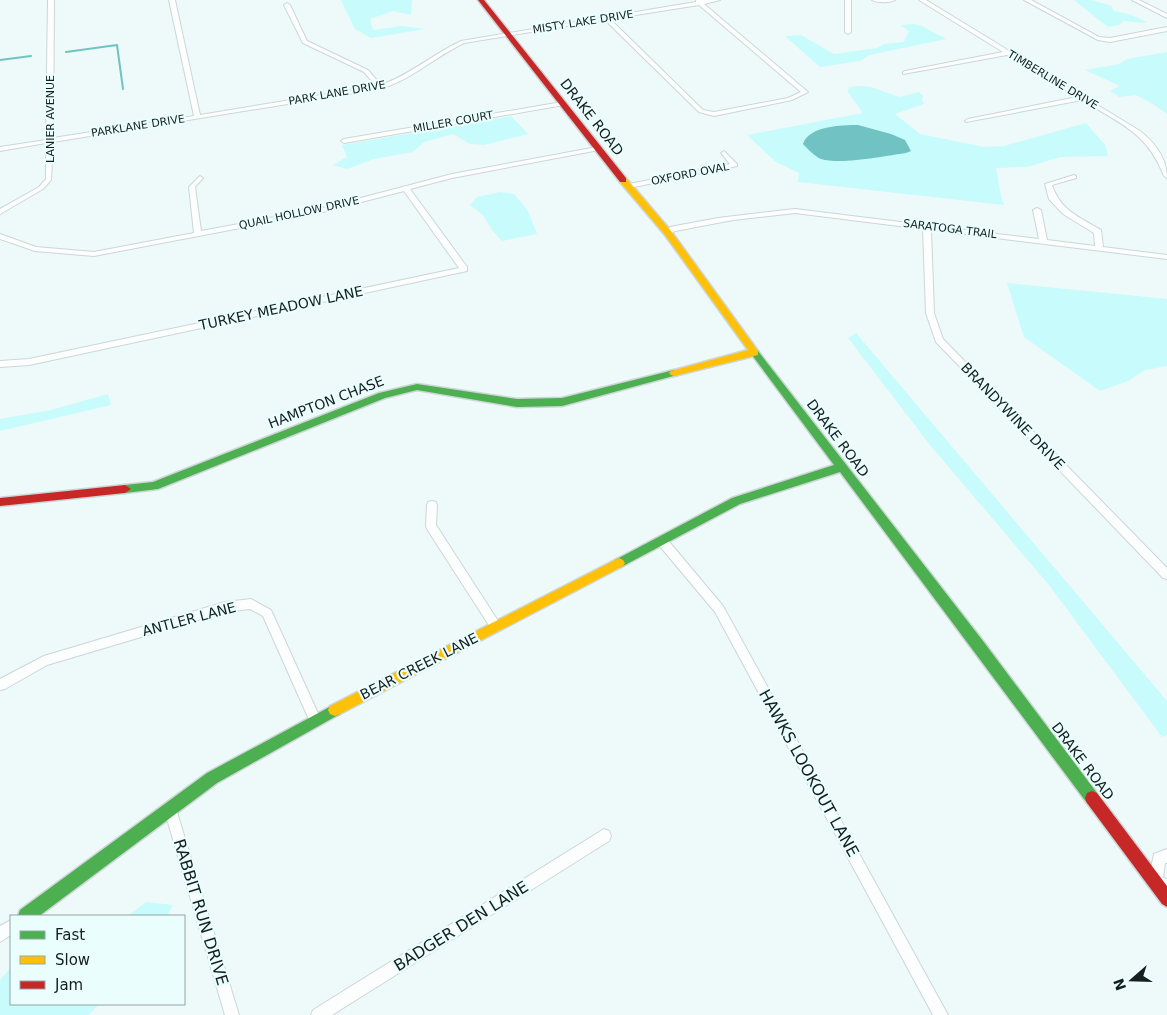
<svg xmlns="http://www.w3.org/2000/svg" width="1167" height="1015" font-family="'DejaVu Sans',sans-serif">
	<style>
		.green { fill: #c8fbfb }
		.water { fill: #71c3c3 }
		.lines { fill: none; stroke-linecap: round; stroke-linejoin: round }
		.stream { stroke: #71c3c3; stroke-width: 2 }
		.street-casing { stroke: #cdd6d6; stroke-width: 2 }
		.fast-casing { stroke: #cdd6d6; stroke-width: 3 }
		.slow-casing { stroke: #cdd6d6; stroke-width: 3 }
		.jam-casing { stroke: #cdd6d6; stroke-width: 3 }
		.street { fill: #fcfefe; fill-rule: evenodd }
		.fast { fill: #4caf50; fill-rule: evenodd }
		.slow { fill: #ffc107; fill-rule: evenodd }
		.jam { fill: #c62828; fill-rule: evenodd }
		.labels { text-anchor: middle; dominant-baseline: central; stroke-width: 4.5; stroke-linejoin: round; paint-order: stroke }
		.far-street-label { font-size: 11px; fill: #161e1e; stroke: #e9fefd }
		.street-label { font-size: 14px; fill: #161e1e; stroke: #e9fefd }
		.near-street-label { font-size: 16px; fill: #161e1e; stroke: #e9fefd }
	</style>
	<rect width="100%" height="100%" fill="#eef9f9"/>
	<path class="green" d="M341 0H412L411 15 393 11 370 19 373 30 402 26 425 29 371 38 355 29Z
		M1074 0H1091L1112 6 1113 11 1129 14 1147 22 1144 23 1124 21 1119 25 1108 27Z
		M913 24 922 26 946 39 869 55 860 61 820 67 785 36 801 35 834 54 877 48 884 44 904 42 909 31 901 25Z
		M1167 52V114L1153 104 1136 95 1119 97 1110 91 1120 86 1085 70 1119 64 1127 59Z
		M859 86 871 87 899 97 919 92 923 96 922 100 924 104 895 114 920 134 984 147 1004 146 1086 123 1105 145 1108 156 1060 157 1027 167 996 168 1001 196 1004 205 798 182 799 173 776 162 747 135 863 113 848 92 849 87Z
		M511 116 528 134 484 145 470 144 453 134 424 142 413 152 374 159 347 169 333 165 347 157 342 145Z
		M500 192 514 194 528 211 537 234 502 241 492 230 483 215 470 205 477 197Z
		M1007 283 1167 299V366L1145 370 1128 381 1100 391 1024 337Z
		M856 333 1167 701V735L1162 737 1049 585 930 445 848 338Z
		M108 394 111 405 0 431V419L51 410Z
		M146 902 173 905 167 916H128Z
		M11 967V1004H100L88 1015H0V980Z"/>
	<path class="water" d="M858 125 891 134 905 140 911 151 906 153C885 156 841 165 821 159 814 156 808 149 803 144 809 126 841 125 858 125Z"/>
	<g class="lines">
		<path class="stream" d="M66 52 117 45 123 89
			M0 60 31 56"/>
		<g class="street-casing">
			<path id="street" d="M48 0H54L53 138 194 116 169 0H175L200 115 376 86 364 72 303 43 284 5 287 3 290 5 307 41 368 70 381 85C410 75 433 54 461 41L696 2V0H720L704 4 808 92 792 100 714 116 699 112 605 20 464 43C435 57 411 80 380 89L53 142 51 180 43 189 0 214V209L39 187 46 179V143L0 151V147L46 140ZM699 5 801 92 788 98 714 112 703 110 610 19Z
				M845 0H851V32L848 34 845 32Z
				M872 0H895C890 3 877 3 872 0Z
				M919 0H926L1140 131C1155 143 1167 158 1167 178L1164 176C1147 132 1119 123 1082 100L966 122 965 121 968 119 1077 97 1007 55 903 74V72L905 71 1003 52Z
				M1024 0H1031L1099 37 1110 38 1167 27V31L1110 42 1098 40Z
				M1132 0H1139L1167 14V18Z
				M562 102 565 104 564 105 344 143 341 141 344 139Z
				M597 147 599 148V150L452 178 410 189 467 267V271L29 365 0 367V361L29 359 459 268 404 191 319 213 94 256 35 251 0 239V234L36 247 94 252 194 233 189 187 200 176 203 178 195 187 201 231 319 209 452 174Z
				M724 151 737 164V166L629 188 626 186 629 184 730 164 721 153Z
				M1074 175 1076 176V178L1052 185C1060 210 1079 217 1101 230L1103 247 1167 255V259L931 230 934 313 943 339 1167 568V579L1163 578 936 342 926 313 923 229 795 213 733 220 675 231 668 235 664 233 670 227 718 218 795 209 1039 239 1033 210 1037 208 1041 210 1047 240 1095 246 1094 233 1063 214 1049 199 1045 184Z
				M432 501 436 502 437 505 436 525 500 624 502 627 500 630 496 632 492 630 427 529 426 526 427 505 428 502Z
				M662 537 666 538 723 606 948 1015H933L715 612 658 544 657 541 658 538Z
				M251 599 271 610 321 720 319 724 315 726 311 724 263 616 250 609 225 612 47 665 5 689 0 690V679L44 656 225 602Z
				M170 803 175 804 176 809 239 1015H225L164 809 165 804Z
				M604 829 609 831 611 836 609 841 332 1015H311L313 1010Z
				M1167 849V863H1165L1163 878 1167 879V893L1150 887 1148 882 1154 854Z
				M11 920V935L0 942V926Z"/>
		</g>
		<g class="fast-casing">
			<path id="fast" d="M755 350 758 351 983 641 1097 793 1099 798 1097 803 1092 805 1087 803 840 472 740 504 623 566 619 568 615 566 613 563 615 560 732 498 834 465 752 355V351Z
				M674 370 679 373 677 375 562 406 517 407 417 390 385 398 158 489 125 493 119 489 125 485 153 482 379 393 417 384 517 399 562 398Z
				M335 704 340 706 342 710 340 714 217 783 39 916H18L20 910 207 773Z"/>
		</g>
		<g class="slow-casing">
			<path id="slow" d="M620 178H626L671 231 758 351V355L674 376 671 375 669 373 671 371 748 350 665 235 620 182Z
				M619 558 623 560 625 563 623 566 340 714 335 716 330 714 328 710 330 706Z"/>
		</g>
		<g class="jam-casing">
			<path id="jam" d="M478 0H484L626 178V182H620Z
				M125 485 131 489 125 493 0 506V498Z
				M1092 791 1097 793 1167 886V907L1162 904 1087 803 1085 798 1087 793Z"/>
		</g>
		<use href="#street" class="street"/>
		<use href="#fast" class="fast"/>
		<use href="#slow" class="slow"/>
		<use href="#jam" class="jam"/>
	</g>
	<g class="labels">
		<g class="far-street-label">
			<text transform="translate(583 22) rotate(-9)">MISTY LAKE DRIVE</text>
			<text transform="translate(1053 80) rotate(31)">TIMBERLINE DRIVE</text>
			<text transform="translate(337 93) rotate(-10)">PARK LANE DRIVE</text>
			<text transform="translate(50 119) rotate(-90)">LANIER AVENUE</text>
			<text transform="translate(453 122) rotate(-10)">MILLER COURT</text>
			<text transform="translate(138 126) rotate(-9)">PARKLANE DRIVE</text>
			<text transform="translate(690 174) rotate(-11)">OXFORD OVAL</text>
			<text transform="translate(299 213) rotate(-12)">QUAIL HOLLOW DRIVE</text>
			<text transform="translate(950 229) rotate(7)">SARATOGA TRAIL</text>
		</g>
		<g class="street-label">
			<text transform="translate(592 117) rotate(52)">DRAKE ROAD</text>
			<text transform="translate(281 308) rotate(-12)">TURKEY MEADOW LANE</text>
			<text transform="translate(326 402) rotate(-21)">HAMPTON CHASE</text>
			<text transform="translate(1013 416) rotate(46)">BRANDYWINE DRIVE</text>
			<text transform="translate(838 438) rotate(53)">DRAKE ROAD</text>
			<text transform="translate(189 619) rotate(-15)">ANTLER LANE</text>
			<text transform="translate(419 666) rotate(-27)">BEAR CREEK LANE</text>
			<text transform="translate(1083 761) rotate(53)">DRAKE ROAD</text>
		</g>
		<g class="near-street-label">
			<text transform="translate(809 773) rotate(61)">HAWKS LOOKOUT LANE</text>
			<text transform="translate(201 912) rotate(73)">RABBIT RUN DRIVE</text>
			<text transform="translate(461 926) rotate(-32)">BADGER DEN LANE</text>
		</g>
	</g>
	<rect x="10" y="915" width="175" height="90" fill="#e9fefd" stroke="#95a4a4"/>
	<rect x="20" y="931" width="25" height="8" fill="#4caf50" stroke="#95a4a4"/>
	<text x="55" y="940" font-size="15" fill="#161e1e">Fast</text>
	<rect x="20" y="956" width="25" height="8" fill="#ffc107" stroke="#95a4a4"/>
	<text x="55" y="965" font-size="15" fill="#161e1e">Slow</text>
	<rect x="20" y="981" width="25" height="8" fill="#c62828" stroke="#95a4a4"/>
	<text x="55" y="990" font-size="15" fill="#161e1e">Jam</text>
	<g transform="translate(1132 980) rotate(250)" stroke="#e9fefd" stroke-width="4" paint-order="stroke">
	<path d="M0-4L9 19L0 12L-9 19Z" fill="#161e1e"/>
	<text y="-8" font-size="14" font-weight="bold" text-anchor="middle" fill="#161e1e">N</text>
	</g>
</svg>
